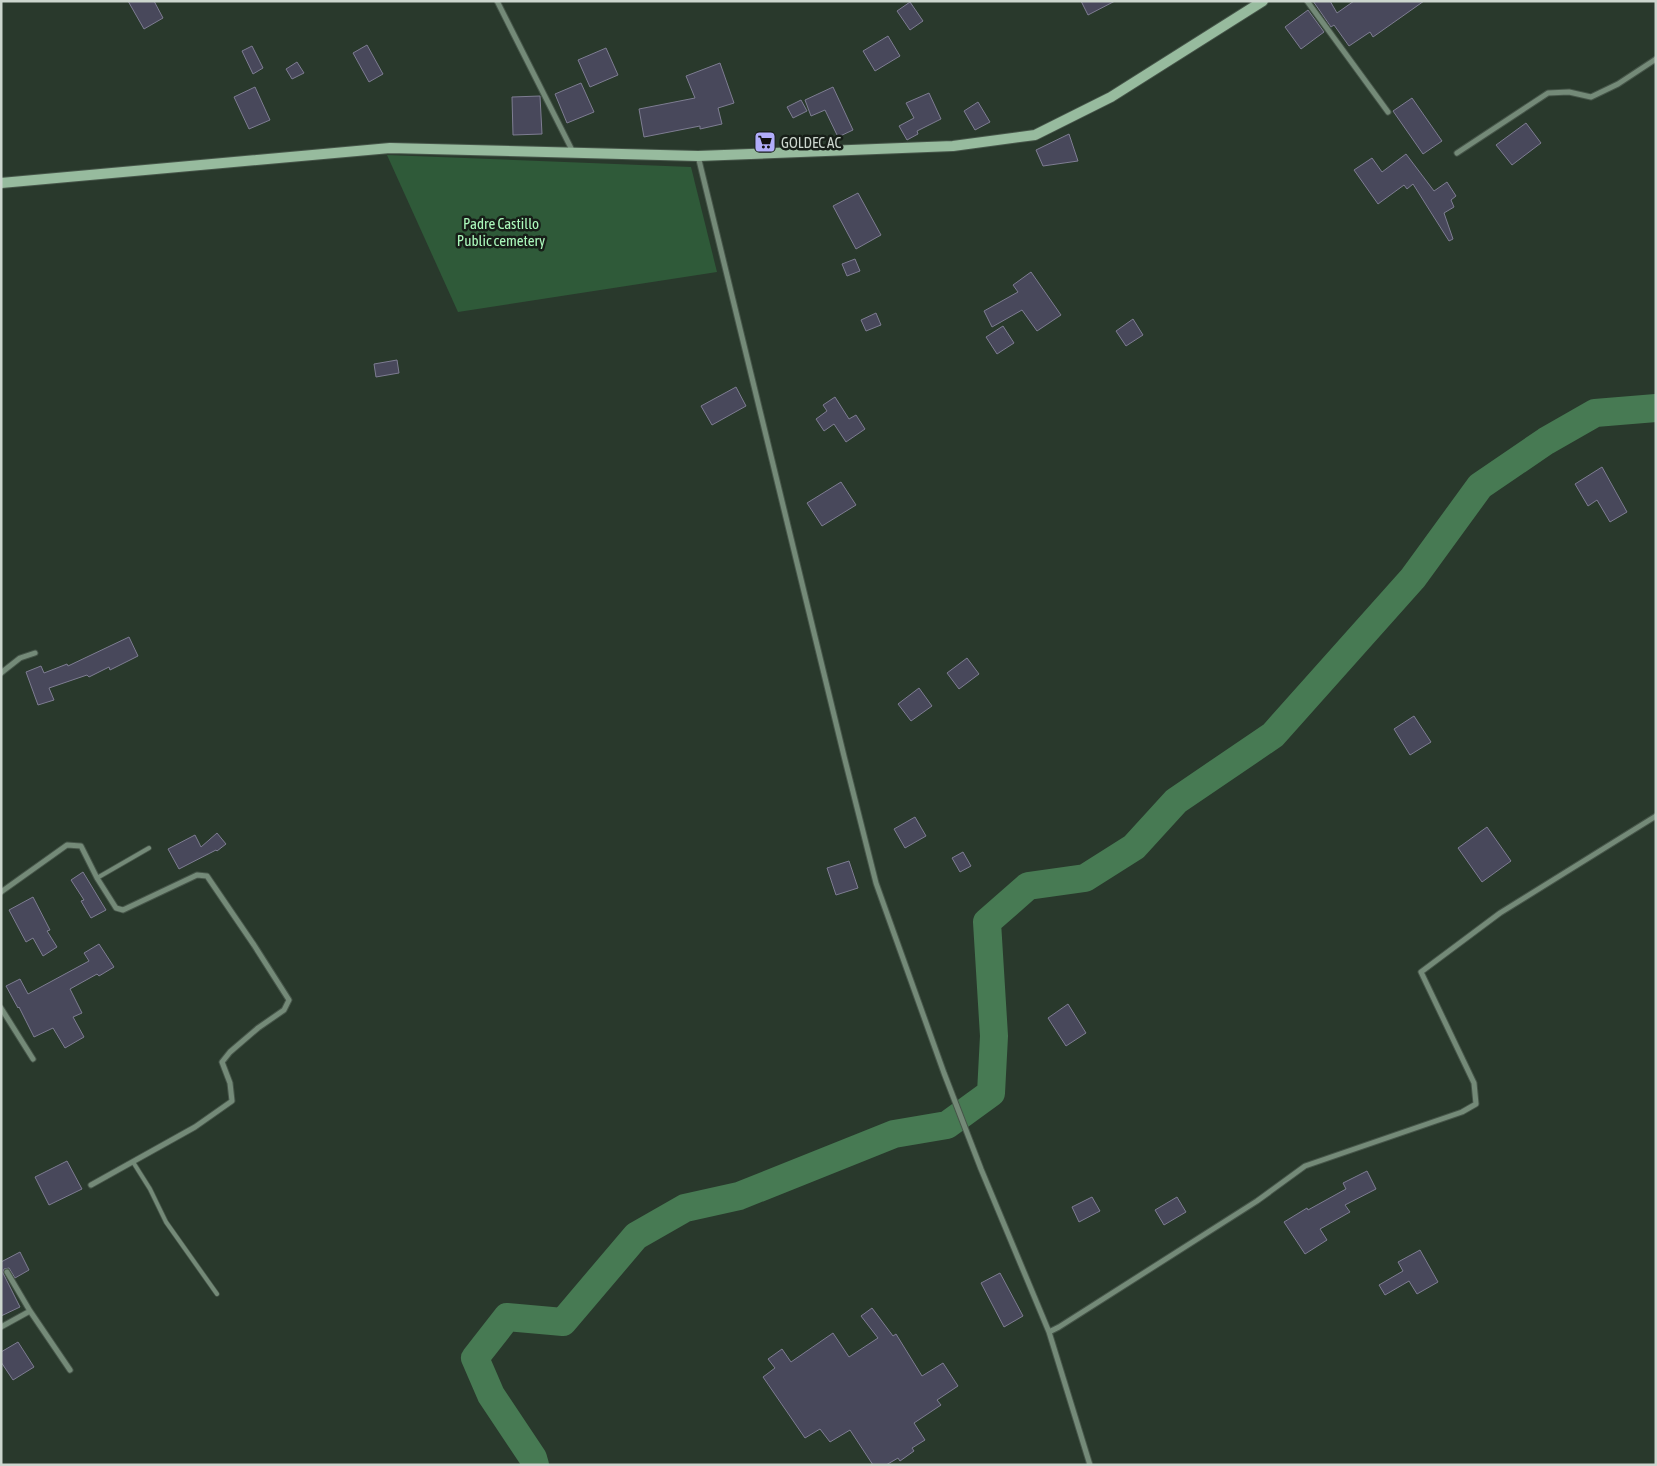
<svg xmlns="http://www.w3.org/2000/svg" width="1657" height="1466" font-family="'Asap Condensed',sans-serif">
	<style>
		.green { fill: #2f5a39 }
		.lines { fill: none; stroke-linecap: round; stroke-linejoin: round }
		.river { stroke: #477a53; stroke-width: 28 }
		.building { fill: #48485b; stroke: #7e7d92 }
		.lane-casing { stroke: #465549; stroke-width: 5.5 }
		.street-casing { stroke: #465549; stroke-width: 7 }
		.secondary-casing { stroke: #465549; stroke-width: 12 }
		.lane { stroke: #748a78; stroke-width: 4 }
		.street { stroke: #748a78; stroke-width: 5 }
		.secondary { stroke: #97bb9e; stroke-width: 10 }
		.labels { text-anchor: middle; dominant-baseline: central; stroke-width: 5; stroke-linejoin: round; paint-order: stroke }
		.poi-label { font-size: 15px; fill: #ccd6ce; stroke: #171e18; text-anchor: start }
		.park-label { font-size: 15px; fill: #abf8bb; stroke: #171e18 }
	</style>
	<rect width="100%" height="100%" fill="#29392c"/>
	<path class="green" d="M387 155 691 167 717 272 458 312Z"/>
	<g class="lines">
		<path class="river" d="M535 1465 533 1458 491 1395 475 1358 507 1317 563 1322 636 1236 685 1208 739 1196 894 1134 947 1125 991 1093 994 1036 987 922 1028 886 1085 878 1134 847 1176 801 1273 735 1413 578 1480 486 1546 441 1595 413 1656 408"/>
	</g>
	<path class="building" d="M128 1H154L163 18 144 29Z
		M1081 1H1115L1088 15Z
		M1313 1H1330L1337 13 1354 1H1424L1373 37 1370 32 1349 46 1334 25 1331 27Z
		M910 2 923 21 910 30 897 11Z
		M1308 10 1324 32 1301 49 1285 27Z
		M888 36 900 56 875 71 863 51Z
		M367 45 383 74 369 82 353 53Z
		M252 46 263 68 253 74 242 51Z
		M606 48 618 75 590 87 578 60Z
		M297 62 304 73 292 79 286 69Z
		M720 63 734 103 718 108 722 124 700 129V126L644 137 639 109 695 98 686 76Z
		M581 83 594 112 567 123 555 94Z
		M255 87 270 120 249 129 234 97Z
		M833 87 853 130 838 137 825 110 811 116 805 100Z
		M929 93 941 119 917 131 918 134 907 140 899 126 914 118 906 103Z
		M540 96 542 134 513 135 512 97Z
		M1412 98 1442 141 1423 154 1393 111Z
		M801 100 807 111 793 118 787 107Z
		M978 102 990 122 975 130 964 111Z
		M1526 123 1541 143 1512 165 1496 145Z
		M1069 134 1078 161 1043 166 1036 150Z
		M1406 154 1434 191 1447 182 1456 196 1451 200 1454 207 1444 213 1453 239 1449 241 1413 184 1407 189 1404 185 1378 204 1354 170 1372 158 1382 172Z
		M858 193 881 235 856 249 833 206Z
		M855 259 860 271 847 276 842 264Z
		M1031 272 1061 315 1037 331 1022 310 992 327 984 311 1018 292 1013 285Z
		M876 313 881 325 866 331 861 320Z
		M1133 319 1143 335 1126 346 1116 331Z
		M1003 326 1014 343 997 354 986 337Z
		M397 360 399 373 376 377 374 364Z
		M736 387 746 406 712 425 701 406Z
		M835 397 849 419 856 415 865 429 846 442 834 424 824 431 816 419 827 411 823 405Z
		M1602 467 1627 512 1610 522 1597 500 1588 506 1575 484Z
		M841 482 856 505 822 526 807 503Z
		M129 637 138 656 110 670 109 667 89 677 87 675 49 688 54 700 38 705 26 672 41 666 44 673 67 664 68 666Z
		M967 658 979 674 959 689 947 673Z
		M919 688 932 706 911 721 898 704Z
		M1414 716 1431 742 1410 755 1394 729Z
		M915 817 926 836 905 848 894 829Z
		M1487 827 1511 861 1482 882 1458 848Z
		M217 833 226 844 217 851 216 850 179 869 168 849 195 835 201 847Z
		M963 852 971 866 960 872 952 858Z
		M849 861 858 888 836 895 827 868Z
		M83 872 106 910 91 918 81 901 84 900 71 880Z
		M33 897 50 930 47 931 57 947 43 956 33 938 26 942 9 910Z
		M99 944 114 967 99 976 97 974 70 989 82 1013 73 1017 84 1037 65 1048 53 1028 34 1037 19 1007 18 1008 6 986 20 979 28 994 89 961 84 953Z
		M1068 1004 1086 1033 1066 1046 1048 1018Z
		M67 1161 82 1189 49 1205 35 1177Z
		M1367 1171 1376 1189 1345 1205 1350 1212 1320 1229 1327 1240 1305 1254 1284 1222 1307 1208 1308 1210 1346 1189 1343 1183Z
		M1092 1197 1100 1211 1079 1222 1072 1207Z
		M1177 1197 1186 1212 1164 1225 1155 1210Z
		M1420 1250 1438 1282 1417 1294 1409 1281 1385 1295 1379 1285 1403 1271 1398 1262Z
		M20 1252 29 1270 15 1278 9 1268 4 1269 3 1273 20 1307 1 1316V1262Z
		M1000 1273 1023 1316 1004 1327 981 1283Z
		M872 1308 893 1336 896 1334 922 1376 943 1363 958 1386 937 1400 941 1405 914 1423 925 1440 912 1448 914 1451 900 1461 898 1458 886 1465H873L850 1430 830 1442 820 1429 805 1438 763 1377 775 1368 768 1359 782 1349 791 1362 833 1333 849 1357 878 1338 861 1316Z
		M18 1342 34 1367 13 1380 1 1362V1352Z"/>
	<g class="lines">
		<g class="lane-casing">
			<path id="lane" d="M97 878 149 848
				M133 1162 150 1189 166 1222 217 1294"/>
		</g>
		<g class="street-casing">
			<path id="street" d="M497 1 573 152
				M1307 1 1388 112
				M1457 153 1548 93 1569 92 1591 97 1618 84 1656 59
				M698 156 844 756 876 883 944 1073 981 1169 1049 1332 1059 1327 1257 1201 1305 1166 1462 1112 1476 1104 1474 1083 1421 972 1500 913 1656 816
				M1 673 20 658 35 653
				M1 892 67 845 81 846 97 878 116 908 123 910 197 875 207 876 254 945 289 1000 284 1010 258 1028 230 1052 222 1062 230 1083 232 1101 195 1127 91 1185
				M1 1008 33 1059
				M7 1272 30 1311 70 1370
				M1 1327 30 1311
				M1049 1332 1090 1465"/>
		</g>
		<g class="secondary-casing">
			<path id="secondary" d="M1 183 390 148 698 156 953 146 1035 135 1111 97 1263 1"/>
		</g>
		<use href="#lane" class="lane"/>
		<use href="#street" class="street"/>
		<use href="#secondary" class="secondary"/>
	</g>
	<defs>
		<g id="supermarket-square" transform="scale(1.125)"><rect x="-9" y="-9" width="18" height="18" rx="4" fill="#b1adfa" stroke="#171e18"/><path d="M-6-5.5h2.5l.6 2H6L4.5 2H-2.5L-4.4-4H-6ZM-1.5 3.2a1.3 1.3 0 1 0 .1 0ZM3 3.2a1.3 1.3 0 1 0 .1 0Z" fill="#111"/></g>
	</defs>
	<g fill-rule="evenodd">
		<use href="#supermarket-square" x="765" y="142"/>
	</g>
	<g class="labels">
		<g class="poi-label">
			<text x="781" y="142">GOLDEC AC</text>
		</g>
		<g class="park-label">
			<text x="501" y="223">Padre Castillo<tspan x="501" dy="17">Public cemetery</tspan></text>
		</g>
	</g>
	<rect width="1657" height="1466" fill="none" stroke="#ccd6ce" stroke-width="5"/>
</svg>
